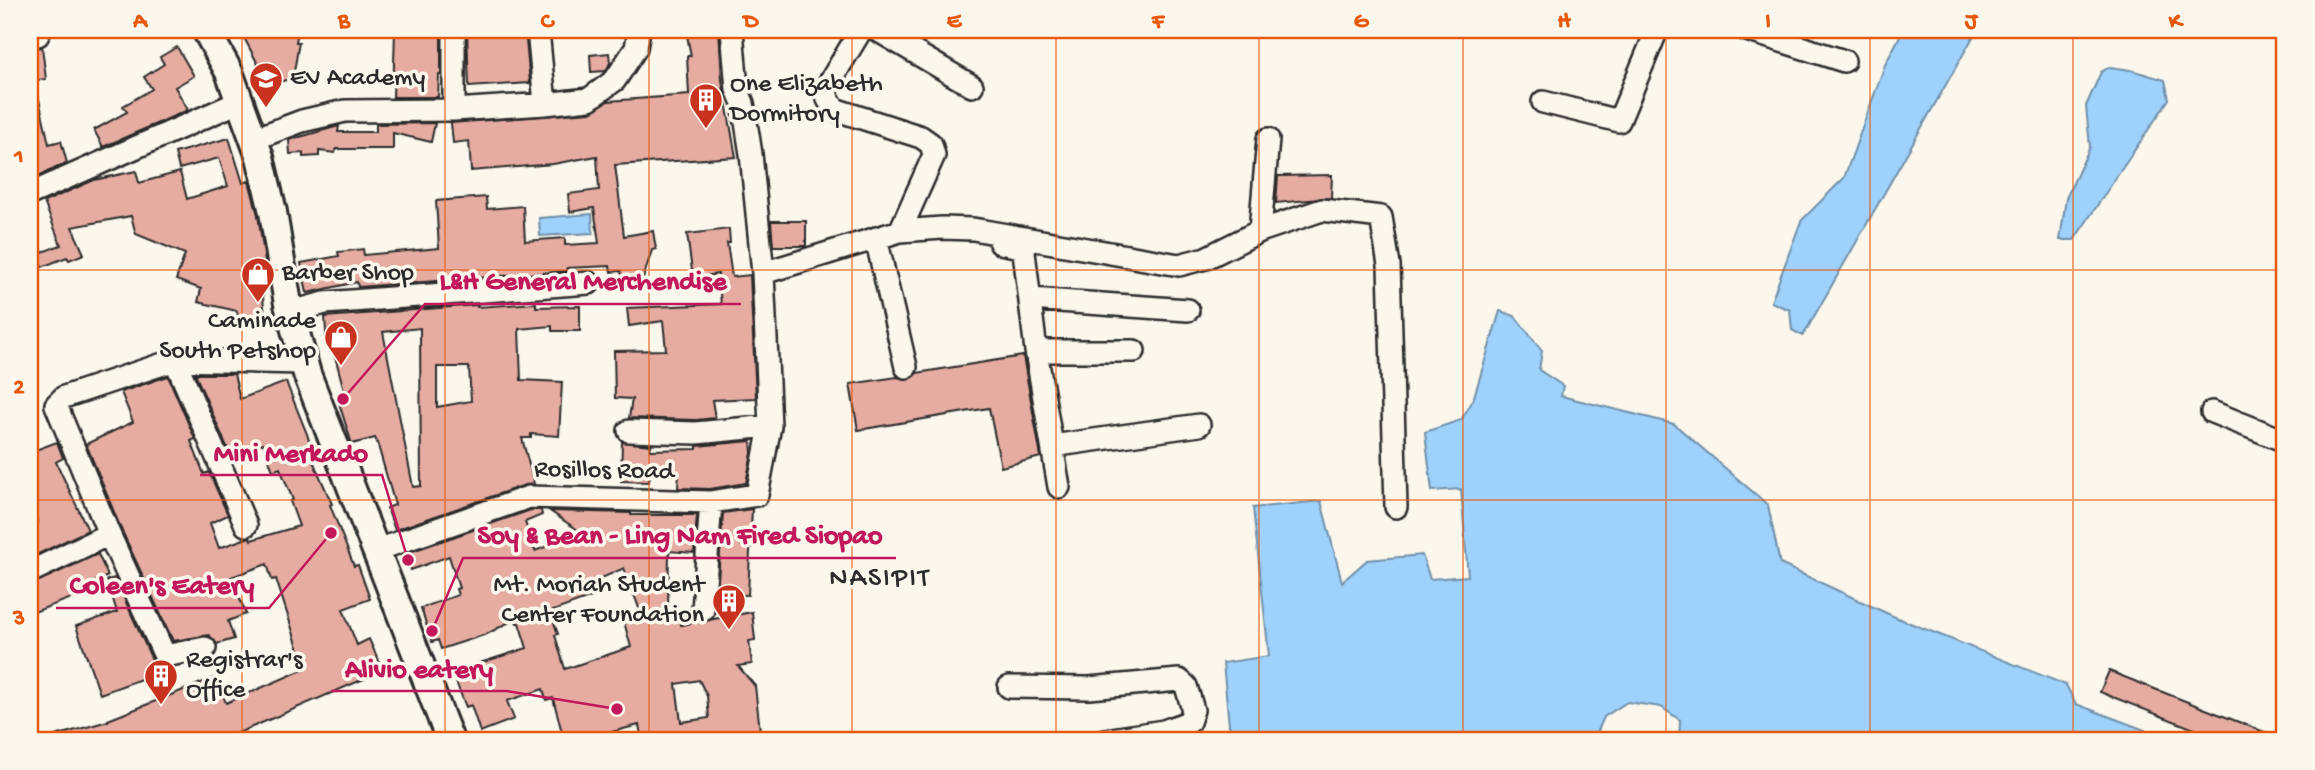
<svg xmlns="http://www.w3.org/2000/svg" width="2315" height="770" font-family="'Gochi Hand',sans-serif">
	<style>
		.water { fill: #9ed1fc; stroke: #708fa8; stroke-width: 2 }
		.building { fill: #e6aca2; stroke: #2b2b2b; stroke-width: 2; fill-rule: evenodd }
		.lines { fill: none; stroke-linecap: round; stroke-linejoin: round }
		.minor-casing { stroke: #2b2b2b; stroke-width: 26 }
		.major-casing { stroke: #2b2b2b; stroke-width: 32 }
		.minor { stroke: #fbf7ec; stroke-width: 21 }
		.major { stroke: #fbf7ec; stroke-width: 26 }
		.grid { fill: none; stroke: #e8590c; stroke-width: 2; stroke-opacity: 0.55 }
		.labels { text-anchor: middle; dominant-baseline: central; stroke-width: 7; stroke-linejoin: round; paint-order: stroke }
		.poi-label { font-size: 26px; fill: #2b2b2b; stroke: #fbf7ec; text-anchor: start }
		.street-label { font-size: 26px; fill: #2b2b2b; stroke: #fbf7ec }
		.neighbourhood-label { font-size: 28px; letter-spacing: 2px; fill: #2b2b2b; stroke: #fbf7ec }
		.leader { fill: none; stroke: #c2185b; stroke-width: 2.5 }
		.callout-dot { fill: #c2185b; stroke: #fbf7ec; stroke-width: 2.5 }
		.callout-label { font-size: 28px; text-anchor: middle; font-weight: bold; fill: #c2185b; stroke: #fbf7ec; stroke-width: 7; stroke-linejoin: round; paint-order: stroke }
		.neatline { fill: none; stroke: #e8590c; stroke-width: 2.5 }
		.grid-label { font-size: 23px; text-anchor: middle; font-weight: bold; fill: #e8590c }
	</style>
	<rect width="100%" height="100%" fill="#fbf7ec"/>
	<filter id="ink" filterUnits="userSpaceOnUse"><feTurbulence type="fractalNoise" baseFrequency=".0143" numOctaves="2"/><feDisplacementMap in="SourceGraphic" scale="14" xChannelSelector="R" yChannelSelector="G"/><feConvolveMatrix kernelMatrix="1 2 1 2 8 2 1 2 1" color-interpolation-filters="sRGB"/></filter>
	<g filter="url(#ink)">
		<path class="water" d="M1903 30H1977L1803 336 1792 330 1790 310 1771 302 1801 221 1844 178 1885 65Z
			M2110 67 2131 70 2165 80 2169 99 2074 240H2060L2066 198 2090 147 2086 106 2101 72Z
			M592 214 593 233 540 236 539 218Z
			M1500 311 1515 316 1542 351 1539 370 1563 386 1561 396 1674 424 1768 505 1780 564 1895 617 2066 685 2076 704 2171 740H1679L1680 720 1661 707 1627 702 1604 717 1594 740H1234L1229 725 1223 663 1269 656 1253 508 1321 501 1342 582 1367 560 1422 555 1430 579 1468 576 1461 489 1432 491 1425 432 1461 420 1473 400Z"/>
		<path class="building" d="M240 30H298L296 42H299L293 78 269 85Z
			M395 30H441V75H439L438 97H393Z
			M467 30H525L530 83 469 87Z
			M686 30H719L722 80 736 157 615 165 624 236 653 231 656 249 652 250 641 285 624 288 621 271 611 272 610 266 567 268V271L358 287 357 282 307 293 301 263 339 256 338 252 363 249 364 255 439 248 436 201 486 197 487 209 523 206 525 241 565 238V245L599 243 594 208 570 212 568 194 599 190 597 156 553 164 471 171 469 141 453 143 451 123 590 112 608 101 689 95 687 56H691Z
			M42 47 46 79 30 81V49Z
			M177 47 194 76 175 87 188 110 103 147 94 130 127 112 123 106 152 89 144 77 164 64 160 57Z
			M609 53 610 63 606 71 591 72 590 55Z
			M36 86 49 144 61 141 67 163 36 177 35 174 30 175V87Z
			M435 123 431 142 393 133V149H336L335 153 319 151V156L303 157V153L290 154 289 140 339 126 338 132H376V124Z
			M229 138 243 183 249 181 258 215 266 268H260L265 316 238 319 237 311 198 302 201 289 176 280 185 254 136 234 131 216 72 227 84 254 69 260 67 257 42 267 37 254 61 245 44 202 94 180 136 171 139 183 180 172 187 199 228 186 219 158 179 169 175 153Z
			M1332 175 1331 198 1276 203 1278 176Z
			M771 221H806V246H773Z
			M729 229 730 243H727L732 277 750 275 756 398 712 400 715 418 696 420 629 418 632 399 615 398 614 351 666 350 663 321 629 326 627 308 721 304 718 274 693 278 687 234Z
			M536 303V307L580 306V331H552V326L519 329 521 380 562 382 559 436 531 434V438H522L534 484 525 485 395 530 387 508 395 505 377 442 375 438 352 444 343 416 337 396 345 394 332 345 327 346 325 317 477 305V307ZM420 328 421 486 413 487 383 332ZM437 367H469L471 401 437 407Z
			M1023 356 1041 457 1001 467 989 408 858 430 850 384 897 377 908 380 917 373Z
			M195 374H234L240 399 286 382 307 434 313 453 310 454 332 504 330 505 354 566 358 565 370 599 343 609 357 645 369 639 381 666 362 674 364 679 222 740H208L205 734 189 740H56L55 736 108 721V720L216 677 226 703 305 669 276 579 272 580 267 564 231 577 246 614 228 621 234 639 217 644 209 635 173 641 121 529 86 444 133 422 121 392 168 376 195 439 191 441 204 474 209 472 228 515 210 523 219 548 247 538 250 537 251 540 299 526 290 501 293 500 280 468 273 471 263 443 231 456Z
			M751 441 752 453 746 483 710 489 678 488 679 472 650 473 649 482 621 481 622 442 651 445 650 450 697 449V446Z
			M57 442 63 458 56 462 88 530 30 558V527L38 523 30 501V452Z
			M752 509 748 595 717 594 723 513Z
			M531 510H541L542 515 525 522 535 551 582 533 550 511 631 513V515H697L694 553 669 551 668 608 675 606 681 625 752 612 755 640 749 641 752 664 738 666 755 686 761 740H642L639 725 580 740H564L553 698 546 700 543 689 507 701 514 719 480 732 471 705 466 707 452 672 527 648 519 623H517L515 619 487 634 441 649 438 640 432 642 421 608 458 595 456 589 459 588 449 556 411 570 409 565 405 566 401 555ZM624 568 642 616 624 622 631 647 565 669 555 635 558 634 550 612 592 597 588 584ZM699 680 707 696 709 718 681 722 676 684Z
			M98 554 108 576 81 588 83 594 34 612 30 600V585Z
			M115 578 153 662 161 669 174 667 100 694 76 626 117 612 107 580Z
			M2109 671 2282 739V740H2222L2100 692Z"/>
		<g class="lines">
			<g class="minor-casing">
				<path id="minor" d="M538 30 545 104
					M861 30 828 85C825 95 828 103 837 110L921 137 931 144 934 155 900 231
					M877 30 972 86
					M1747 30 1844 61
					M30 36 38 35
					M1543 102 1619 121 1657 30
					M454 110V30
					M254 139 302 121 345 111 454 110 545 104 589 99 615 80 636 48 639 30
					M30 194 241 101
					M1260 231 1268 139
					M876 238 906 367
					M1000 243 1020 247 1024 252 1036 351 1059 487
					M763 273 900 231 942 228 973 229 1179 265 1206 258 1260 231 1322 210 1381 217 1389 265 1396 507
					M1030 299 1188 310
					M291 312 325 303 589 283
					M1036 351H1134
					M175 360 246 525
					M2212 412 2285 441
					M629 431 696 433 770 426
					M1052 446 1199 425
					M374 551 529 497 711 502 757 495 770 426 763 273 751 154 743 103 737 89 732 30
					M30 572 109 534
					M703 610 711 502
					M205 648 165 656 109 534 56 405 64 397 175 360 304 363
					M1009 687 1089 688 1179 680 1186 686 1193 710 1189 722 1164 731 1105 740"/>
			</g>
			<g class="major-casing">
				<path id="major" d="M206 30 229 72 260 157 273 212 288 304 307 374 450 740"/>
			</g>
			<use href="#minor" class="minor"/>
			<use href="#major" class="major"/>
		</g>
	</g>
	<path class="grid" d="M242 30V740M445 30V740M649 30V740M852 30V740M1056 30V740M1259 30V740M1463 30V740M1666 30V740M1870 30V740M2073 30V740M30 270H2285M30 500H2285"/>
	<defs>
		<g id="school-pin" transform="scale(1.75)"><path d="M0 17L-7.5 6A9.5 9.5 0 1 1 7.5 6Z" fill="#c8321e" stroke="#fbf7ec"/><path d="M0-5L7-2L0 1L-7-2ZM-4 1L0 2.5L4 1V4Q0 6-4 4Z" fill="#fff"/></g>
		<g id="building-pin" transform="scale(1.75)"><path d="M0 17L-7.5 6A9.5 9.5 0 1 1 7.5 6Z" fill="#c8321e" stroke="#fbf7ec"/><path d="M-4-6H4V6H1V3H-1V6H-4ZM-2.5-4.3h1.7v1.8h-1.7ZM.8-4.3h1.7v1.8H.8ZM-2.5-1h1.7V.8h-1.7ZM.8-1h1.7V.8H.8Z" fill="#fff"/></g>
		<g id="shop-pin" transform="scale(1.75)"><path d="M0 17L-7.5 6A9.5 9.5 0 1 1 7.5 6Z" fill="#c8321e" stroke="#fbf7ec"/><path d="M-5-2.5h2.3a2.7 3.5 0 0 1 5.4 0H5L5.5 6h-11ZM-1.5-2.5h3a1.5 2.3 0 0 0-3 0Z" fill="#fff"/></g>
	</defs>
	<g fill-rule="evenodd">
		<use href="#school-pin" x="266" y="79"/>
		<use href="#building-pin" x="706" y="100"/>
		<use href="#shop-pin" x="258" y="274"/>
		<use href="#shop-pin" x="341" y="337"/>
		<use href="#building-pin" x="729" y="601"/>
		<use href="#building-pin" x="161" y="676"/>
	</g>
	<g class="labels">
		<g class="poi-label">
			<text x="290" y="79">EV Academy</text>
			<text x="730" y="85">One Elizabeth<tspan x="730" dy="30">Dormitory</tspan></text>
			<text x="282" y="274">Barber Shop</text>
			<text x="316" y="322" text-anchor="end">Caminade<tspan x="316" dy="30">South Petshop</tspan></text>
			<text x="704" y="586" text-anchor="end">Mt. Moriah Student<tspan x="704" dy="30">Center Foundation</tspan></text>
			<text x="186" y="661">Registrar's<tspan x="186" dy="30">Office</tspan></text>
		</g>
		<g class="street-label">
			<text transform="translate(604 472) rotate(1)">Rosillos Road</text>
		</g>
		<g class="neighbourhood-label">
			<text x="880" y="579">NASIPIT</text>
		</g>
	</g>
	<path class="leader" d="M343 399L425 304H741M408 560L382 475H200M432 631L463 558H896M331 533L269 608H56M617 709L507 691H331"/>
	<g class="callout-dot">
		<circle cx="343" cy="399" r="7"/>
		<circle cx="408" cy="560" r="7"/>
		<circle cx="432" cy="631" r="7"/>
		<circle cx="331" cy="533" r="7"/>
		<circle cx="617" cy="709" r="7"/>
	</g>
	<g class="callout-label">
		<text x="583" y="289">L&amp;H General Merchendise</text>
		<text x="291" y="461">Mini Merkado</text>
		<text x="680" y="543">Soy &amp; Bean - Ling Nam Fired Siopao</text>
		<text x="162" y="593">Coleen's Eatery</text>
		<text x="419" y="677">Alivio eatery</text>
	</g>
	<rect width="2315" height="770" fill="none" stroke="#fbf7ec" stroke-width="77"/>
	<rect x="38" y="38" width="2238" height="694" class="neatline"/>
	<g class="grid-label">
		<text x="140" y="27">A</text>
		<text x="344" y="27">B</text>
		<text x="547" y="27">C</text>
		<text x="751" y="27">D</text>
		<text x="954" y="27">E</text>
		<text x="1158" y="27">F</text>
		<text x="1361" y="27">G</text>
		<text x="1564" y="27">H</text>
		<text x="1768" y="27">I</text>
		<text x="1971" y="27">J</text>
		<text x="2175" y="27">K</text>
		<text x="19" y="162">1</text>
		<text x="19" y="393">2</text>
		<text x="19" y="624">3</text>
	</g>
</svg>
